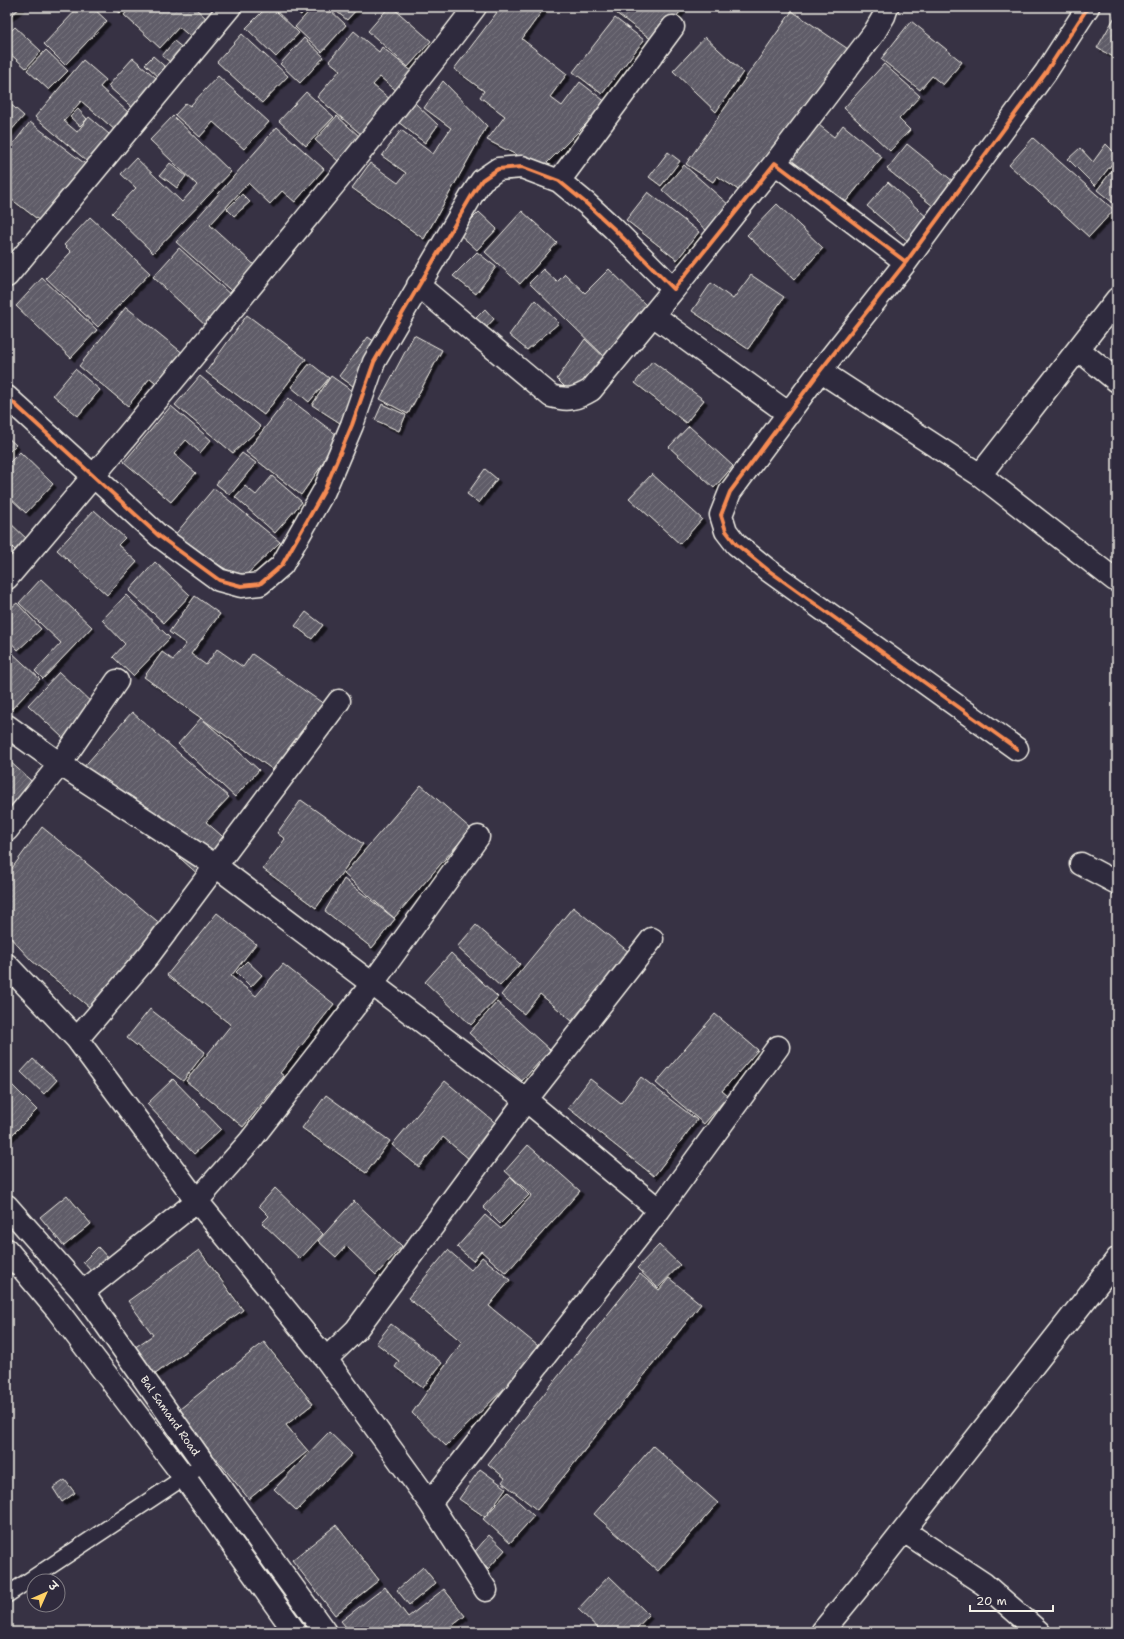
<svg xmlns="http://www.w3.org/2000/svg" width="1124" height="1639" font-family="'Shantell Sans','Playpen Sans Deva',sans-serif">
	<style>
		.building { fill: url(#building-hatch); stroke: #f4f1e8; filter: url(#shadow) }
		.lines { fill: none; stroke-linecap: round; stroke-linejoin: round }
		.lane-casing { stroke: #f4f1e8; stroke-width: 18 }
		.street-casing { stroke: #f4f1e8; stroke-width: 25 }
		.secondary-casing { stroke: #f4f1e8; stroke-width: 25 }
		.lane { stroke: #2f2a3d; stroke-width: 15 }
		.street { stroke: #2f2a3d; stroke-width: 22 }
		.secondary { stroke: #2f2a3d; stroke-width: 22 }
		.cycleway-casing { stroke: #2f2a3d; stroke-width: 6 }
		.cycleway { stroke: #f68b52; stroke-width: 4 }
		.labels { text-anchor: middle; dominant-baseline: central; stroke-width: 3; stroke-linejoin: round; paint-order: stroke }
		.street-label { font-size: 11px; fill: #f4f1e8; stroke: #2f2a3d }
	</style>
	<defs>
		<pattern id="building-hatch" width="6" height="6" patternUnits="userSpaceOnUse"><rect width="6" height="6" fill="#5f5c67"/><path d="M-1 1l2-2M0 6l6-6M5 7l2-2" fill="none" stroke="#77747d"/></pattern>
		<filter id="shadow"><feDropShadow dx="3.5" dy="3.5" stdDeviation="0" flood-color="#0009"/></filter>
	</defs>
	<rect width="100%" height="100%" fill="#373244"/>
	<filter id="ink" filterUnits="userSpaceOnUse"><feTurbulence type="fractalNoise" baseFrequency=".025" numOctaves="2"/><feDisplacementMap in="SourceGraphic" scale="8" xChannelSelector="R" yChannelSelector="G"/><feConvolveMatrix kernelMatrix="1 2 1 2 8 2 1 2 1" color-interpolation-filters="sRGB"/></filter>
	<g filter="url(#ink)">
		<path class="building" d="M7 7H21L7 19Z
			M79 7H92L107 21 65 65 44 44Z
			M113 7H125L120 13Z
			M131 7H194L208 20 193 39 179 27 160 48 124 15Z
			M267 7H272L299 33 276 57 246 28Z
			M291 7H308L301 15Z
			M313 7H327L346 25 322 52 295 27Z
			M331 7H359L347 20Z
			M389 7H392L431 41 408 67 368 31Z
			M501 7H545L522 39 567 74 550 97 562 106 580 82 607 103 542 168 487 140 505 116 480 97 484 91 454 69Z
			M608 7H682L683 8 656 43Z
			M792 11 848 49 743 193 717 176 713 182 686 164Z
			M1117 13V59L1097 48Z
			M615 18 644 40 602 94 573 72Z
			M911 21 962 62 943 85 932 76 920 90 881 59Z
			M15 27 41 51 26 68 7 51V35Z
			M354 31 379 52 382 47 414 73 398 92 380 77 373 85 391 100 362 135 317 97 340 70 329 61Z
			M242 34 288 76 262 103 217 62Z
			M705 37 743 72 716 112 673 71Z
			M304 38 324 57 300 83 280 64Z
			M174 41 188 52 177 67 162 56Z
			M46 50 68 71 49 90 27 70Z
			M153 56 171 72 163 81 145 64Z
			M133 58 162 83 136 111 108 86Z
			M83 60 106 80 100 87 129 113 115 130 81 101 64 121 77 132 89 117 116 140 94 167 35 117Z
			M884 64 920 96 899 119 910 130 890 151 844 108Z
			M218 76 269 122 244 149 213 122 200 137 175 115 186 103 190 106Z
			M443 81 487 126 424 239 352 188 370 163 398 183 406 173 382 156 401 130 433 154 451 128 424 108Z
			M306 92 334 117 306 146 279 121Z
			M7 101 24 116 7 135Z
			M415 103 438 125 425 143 397 121Z
			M78 109 87 119 80 126 70 117Z
			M173 116 231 172 153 253 112 213 136 188 121 174 136 158 182 202 197 185 150 140Z
			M337 116 360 137 338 161 315 140Z
			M30 122 92 169 40 221 7 196V152Z
			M819 125 834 137 843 125 882 157 844 204 790 161Z
			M277 127 324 169 295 202 282 191 270 204 248 183 210 225 260 270 237 296 176 242Z
			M1033 138 1114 210 1089 237 1009 165Z
			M907 144 959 186 939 211 887 169Z
			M1106 144 1117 155V157L1095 186 1068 159 1080 148 1093 162Z
			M668 152 680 161 661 186 649 177Z
			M170 163 186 176 177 188 160 175Z
			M1117 164V206L1097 190Z
			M684 165 730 206 708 232 662 190Z
			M888 182 930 220 910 243 867 206Z
			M648 192 699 232 677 260 626 220Z
			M242 194 250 202 234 216 227 209Z
			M777 204 823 248 794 280 747 235Z
			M522 211 557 243 520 284 485 252Z
			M479 212 497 229 477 250 458 233Z
			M90 217 150 273 98 327 46 278 71 252 64 245Z
			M179 248 233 297 206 326 153 277Z
			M477 252 496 267 476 294 453 276Z
			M543 269 557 282 565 274 585 293 609 269 652 311 606 358 529 283Z
			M751 275 784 297 748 349 692 311 711 283 733 299Z
			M42 278 97 330 71 358 16 306Z
			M535 300 559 323 527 350 509 335Z
			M126 307 184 354 159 385 150 378 128 406 79 366Z
			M485 309 494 319 482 332 472 322Z
			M247 315 306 359 264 415 206 372Z
			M414 335 442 350 408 414 380 399Z
			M368 337 382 347 353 386 339 376Z
			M585 339 609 362 571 393 557 379Z
			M652 361 704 400 686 423 635 383Z
			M310 363 329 378 309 402 291 387Z
			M75 369 100 390 78 416 53 395Z
			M200 376 261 427 233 453 175 405Z
			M331 376 358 395 340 423 312 405Z
			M288 398 341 438 301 495 246 452Z
			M382 404 406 415 399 431 375 420Z
			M171 406 211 440 200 453 186 440 174 454 196 473 171 502 124 462Z
			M689 426 733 466 714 488 669 447Z
			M7 437 16 445 7 454Z
			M20 452 53 484 26 513 7 495V465Z
			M242 453 256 463 230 495 216 484Z
			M485 469 497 479 479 503 467 494Z
			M652 474 702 519 680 544 629 498Z
			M272 476 302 502 275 533 235 497 245 486 256 495Z
			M214 488 280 542 242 579 173 537Z
			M94 510 125 538 118 545 137 562 107 595 57 550Z
			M7 520 29 541 18 553 7 542Z
			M7 553 12 558 7 564Z
			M155 562 190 595 164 623 129 591Z
			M41 579 92 627 43 679 35 671 61 643 19 603Z
			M126 595 170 638 133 676 113 657 125 644 102 620Z
			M195 596 220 614 191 654 206 665 217 649 243 667 252 654 324 704 276 772 144 677 162 652 173 660 186 644 169 632Z
			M17 603 41 629 18 650 7 638V611Z
			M306 612 323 625 312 639 295 626Z
			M7 648 40 679 12 709 7 705Z
			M59 672 94 705 63 738 28 705Z
			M132 712 229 797 206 822 229 842 200 876 81 770Z
			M201 718 259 770 235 797 178 744Z
			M7 759 39 788 7 822Z
			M421 785 471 829 394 918 344 874Z
			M301 800 363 844 316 908 263 869 285 839 277 833Z
			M42 827 162 925 93 1010 32 961 7 934V875Z
			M344 879 395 919 372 948 325 911Z
			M573 907 629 952 572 1021 540 994 524 1014 501 995Z
			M217 913 256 944 231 976 256 996 283 964 334 1004 280 1073 284 1076 243 1127 186 1081 231 1025 167 975Z
			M476 925 520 964 500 986 457 947Z
			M451 953 498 997 471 1025 425 982Z
			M247 961 262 975 251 987 236 972Z
			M497 1002 550 1050 522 1081 469 1033Z
			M150 1009 205 1052 183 1081 127 1038Z
			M715 1014 758 1050 722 1091 728 1096 704 1124 656 1083Z
			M33 1059 57 1080 44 1094 21 1072Z
			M641 1077 697 1120 654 1176 568 1108 590 1079 621 1103Z
			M173 1079 221 1129 194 1154 147 1104Z
			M445 1081 504 1130 475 1164 443 1137 419 1167 392 1145Z
			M11 1084 37 1110 7 1140V1088Z
			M326 1095 390 1141 366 1173 302 1128Z
			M528 1145 580 1191 506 1273 481 1251 473 1261 457 1247 485 1215 501 1229 532 1195 505 1171Z
			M511 1177 529 1195 500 1224 483 1207Z
			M275 1188 323 1234 300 1259 262 1223 269 1216 259 1206Z
			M67 1195 91 1224 64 1246 40 1217Z
			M354 1201 402 1246 376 1275 346 1246 336 1257 318 1241Z
			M659 1245 680 1265 658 1288 637 1268Z
			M98 1247 108 1258 93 1273 83 1262Z
			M199 1250 243 1310 154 1375 134 1348 153 1335 128 1301Z
			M448 1250 471 1270 482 1257 510 1280 489 1306 543 1350 446 1446 412 1413 462 1342 408 1298Z
			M640 1274 659 1290 669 1278 701 1304 537 1510 502 1482 505 1478 488 1464Z
			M391 1324 442 1363 423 1388 395 1367 399 1361 376 1343Z
			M264 1342 313 1404 286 1425 308 1451 249 1499 196 1434 180 1409Z
			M329 1432 352 1454 297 1511 274 1489Z
			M653 1446 718 1503 658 1571 594 1514Z
			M480 1469 506 1488 485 1517 459 1499Z
			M65 1480 75 1493 62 1502 53 1488Z
			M508 1492 534 1516 510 1543 483 1519Z
			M336 1525 379 1580 335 1615 292 1560Z
			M489 1535 505 1550 488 1569 472 1555Z
			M423 1567 436 1583 409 1605 397 1590Z
			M609 1576 649 1615 633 1632H602L578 1609Z
			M385 1587 408 1617 444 1589 465 1616 444 1632H350L341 1621Z"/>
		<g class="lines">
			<g class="lane-casing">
				<path id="lane" d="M7 1595 204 1464"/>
			</g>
			<g class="street-casing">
				<path id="street" d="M775 163 874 33 884 16 887 7
					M559 181 673 27
					M7 276 230 7
					M418 285 551 396C568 401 576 399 591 390L674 289
					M653 315 789 414
					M1079 350 1117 381
					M820 371 980 475
					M7 397 159 536 219 580 241 586 260 584 282 565 324 491 352 425 374 362 472 195 482 180 498 169 522 167 559 181 587 204 613 228 674 289 775 163 906 262
					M7 578C104 465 198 351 292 236 354 160 416 85 475 7
					M1115 580 980 475 1117 299
					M7 726 60 764 216 866 526 1100 659 1210
					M1017 749 768 570 736 544 726 531 721 515 730 492 820 371 906 262 1046 72 1088 7
					M7 830 60 764 117 681
					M1081 864 1117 883
					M7 965 77 1039 197 1201 326 1359 430 1503 486 1590
					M77 1039 149 955 339 701
					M83 1292 197 1201 250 1141 372 984 478 837
					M326 1359 356 1330 526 1100 652 939
					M430 1503 659 1210 778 1047
					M904 1531 984 1584 1039 1632
					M822 1632 872 1571 1117 1259"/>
			</g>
			<g class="secondary-casing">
				<path id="secondary" d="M7 1206 83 1292 204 1464 325 1632
					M7 1250 58 1311 185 1478 295 1632"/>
			</g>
			<use href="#lane" class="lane"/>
			<use href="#street" class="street"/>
			<use href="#secondary" class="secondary"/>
			<g class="cycleway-casing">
				<path id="cycleway" d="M7 397 159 536 219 580 241 586 260 584 282 565 324 491 352 425 374 362 472 195 482 180 498 169 522 167 559 181 587 204 613 228 674 289 775 163 906 262
					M1017 749 768 570 736 544 726 531 721 515 730 492 820 371 906 262 1046 72 1088 7"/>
			</g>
			<use href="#cycleway" class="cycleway"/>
		</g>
	</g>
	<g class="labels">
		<g class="street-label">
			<text transform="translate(170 1416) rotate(55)">Bal Samand Road</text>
		</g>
	</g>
	<rect width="1124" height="1639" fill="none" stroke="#2f2a3d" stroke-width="24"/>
	<rect x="12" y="12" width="1100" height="1615" fill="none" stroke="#f4f1e8" stroke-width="1.5" filter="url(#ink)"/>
	<g transform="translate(46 1593) rotate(45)"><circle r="19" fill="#2f2a3d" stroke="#7e7a81"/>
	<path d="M0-3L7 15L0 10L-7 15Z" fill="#ffd166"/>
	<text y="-6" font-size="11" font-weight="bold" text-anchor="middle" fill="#f4f1e8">उ</text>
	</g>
	<path d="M970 1605v6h83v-6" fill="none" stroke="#f4f1e8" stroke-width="2"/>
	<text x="976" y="1605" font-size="12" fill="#f4f1e8" stroke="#2f2a3d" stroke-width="3" paint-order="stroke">20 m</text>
</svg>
